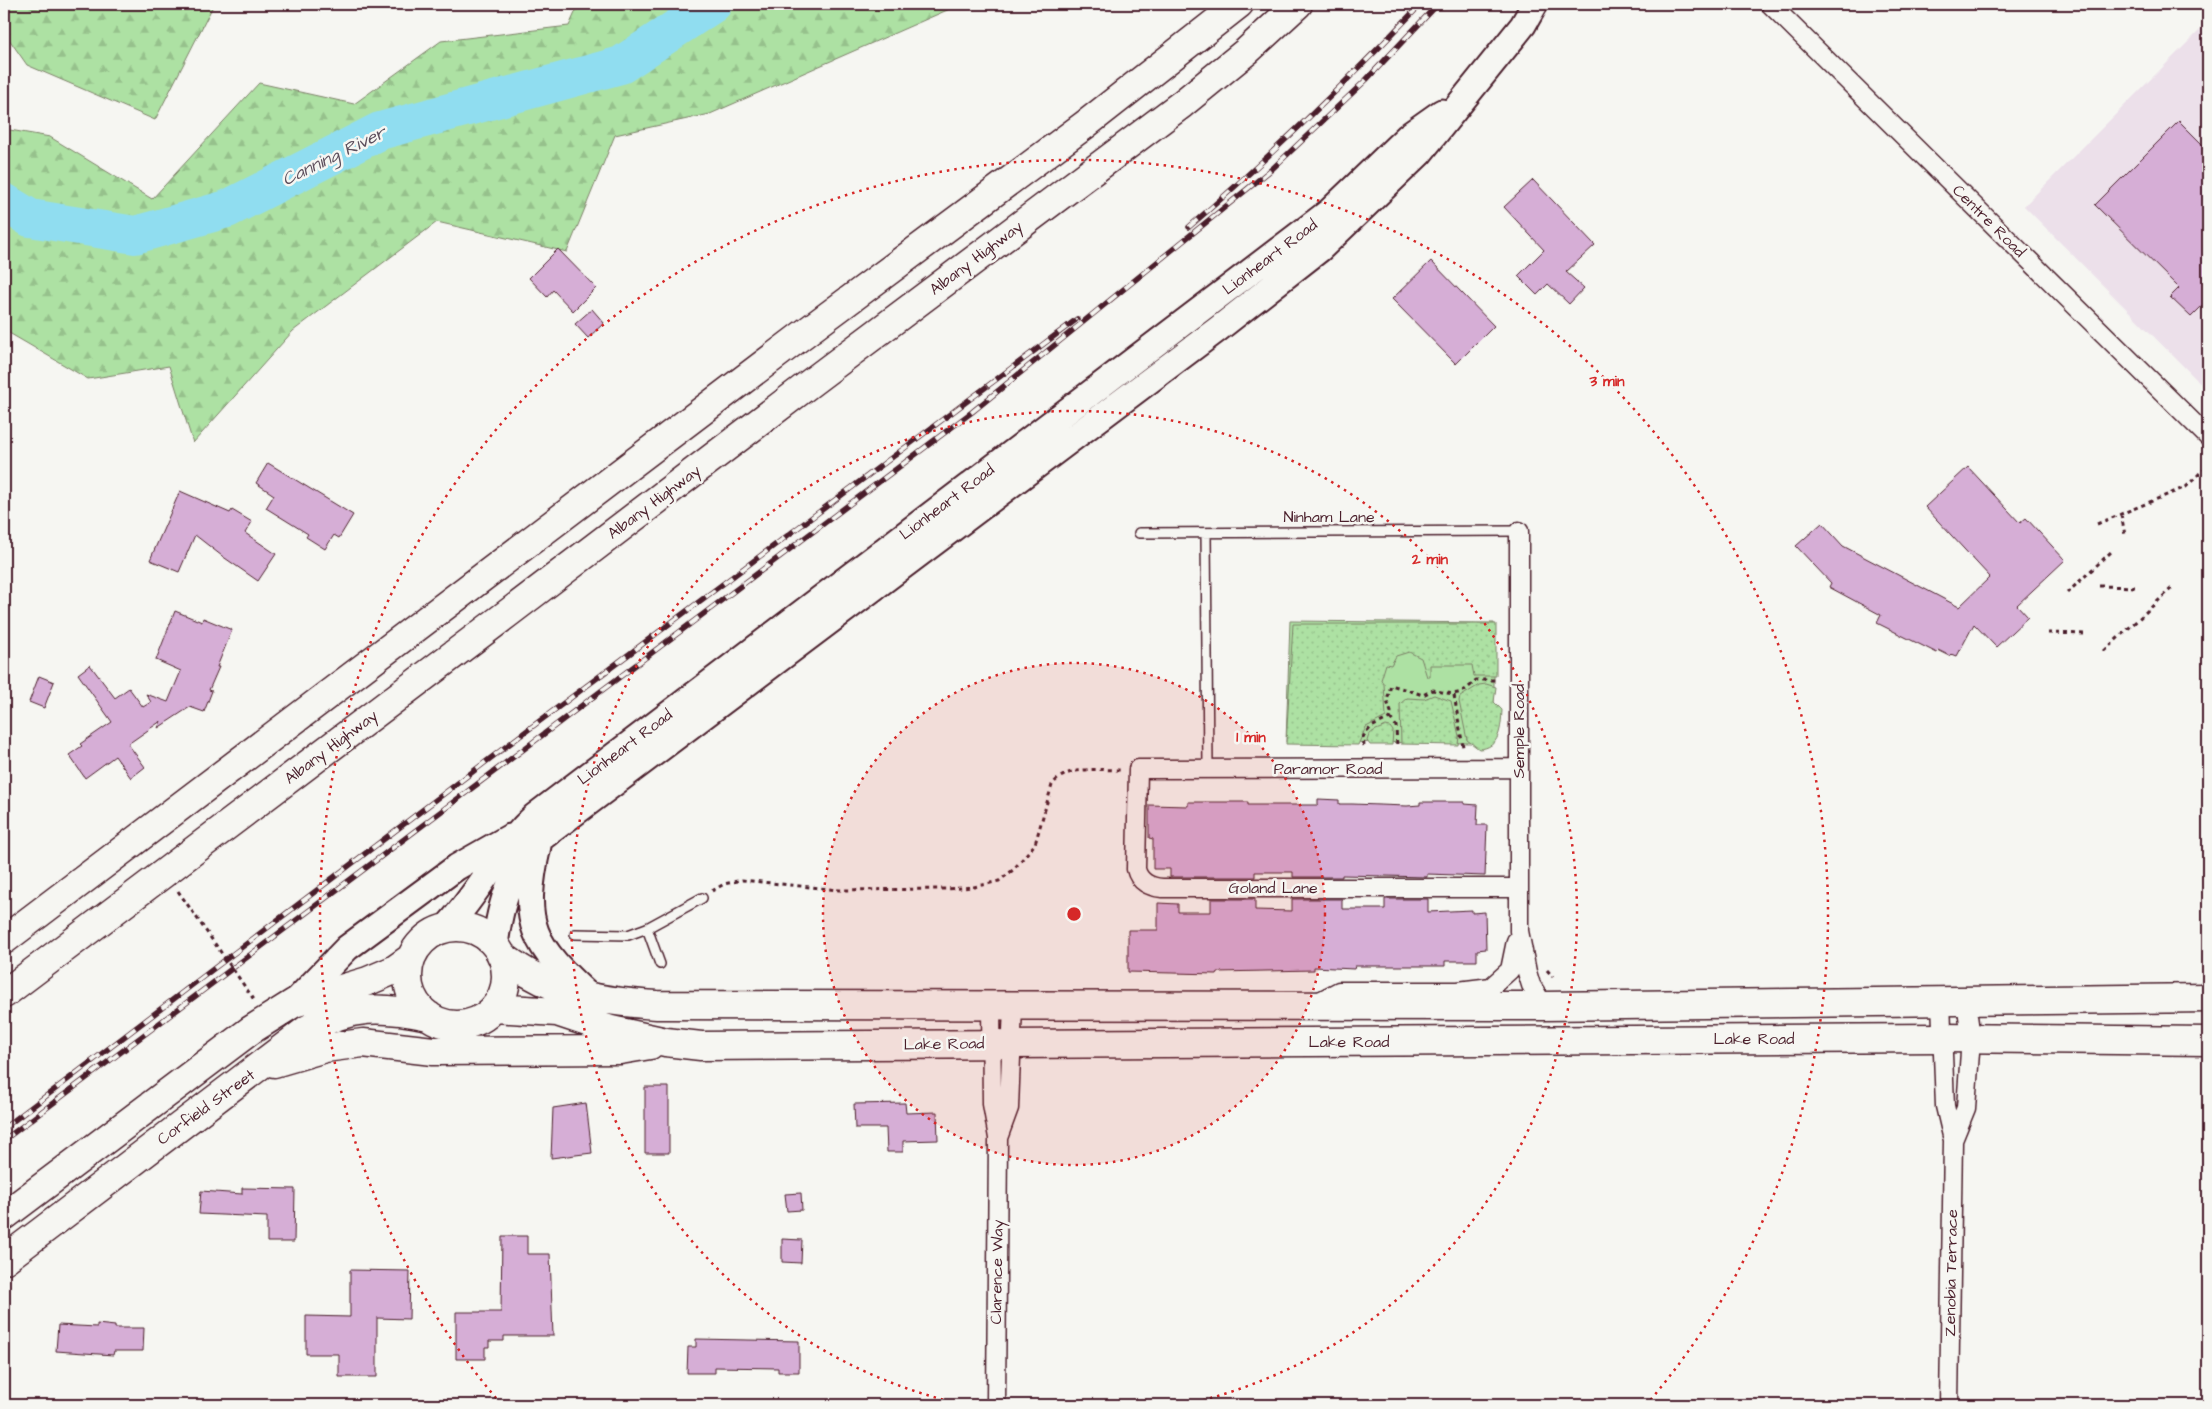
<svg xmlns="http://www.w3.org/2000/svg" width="2212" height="1409" font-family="'Architects Daughter',sans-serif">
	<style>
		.built { fill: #ece0ea }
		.green { fill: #ade1a3; stroke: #7c8067 }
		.forest { fill: url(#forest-firs); stroke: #7c8067 }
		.garden { fill: url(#garden-dots); stroke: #7c8067 }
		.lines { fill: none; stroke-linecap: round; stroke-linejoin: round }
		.river { stroke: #90ddf0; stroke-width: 38 }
		.building { fill: #d6aed6; stroke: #4a1f2b }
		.lane-casing { stroke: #4a1f2b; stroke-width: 12 }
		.street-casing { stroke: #4a1f2b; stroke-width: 21 }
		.secondary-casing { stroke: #4a1f2b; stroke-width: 29 }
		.primary-casing { stroke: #4a1f2b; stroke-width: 31 }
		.highway-casing { stroke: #4a1f2b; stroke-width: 31 }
		.path { stroke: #4a1f2b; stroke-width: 3; stroke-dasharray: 4 4; stroke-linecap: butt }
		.lane { stroke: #f6f6f2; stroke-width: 9 }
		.street { stroke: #f6f6f2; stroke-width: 18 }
		.secondary { stroke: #f6f6f2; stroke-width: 25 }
		.primary { stroke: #f6f6f2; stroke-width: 28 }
		.highway { stroke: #f6f6f2; stroke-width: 28 }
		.rail-casing { stroke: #4a1f2b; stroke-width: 5.5 }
		.rail { stroke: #f6f6f2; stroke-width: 4; stroke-dasharray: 11; stroke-linecap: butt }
		.ring { fill: none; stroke: #d62828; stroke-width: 2.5; stroke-dasharray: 2.5 5 }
		.labels { text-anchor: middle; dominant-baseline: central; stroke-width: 5; stroke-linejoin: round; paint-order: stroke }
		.street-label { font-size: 16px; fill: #4a1f2b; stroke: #f6f6f2 }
		.water-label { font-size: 18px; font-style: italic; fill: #5c4e5c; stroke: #f6f6f2 }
		.centre { fill: #d62828; stroke: #f6f6f2; stroke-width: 2.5 }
		.ring-label { font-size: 15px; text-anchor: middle; font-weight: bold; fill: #d62828; stroke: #f6f6f2; stroke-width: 5; stroke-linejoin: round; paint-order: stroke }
	</style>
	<defs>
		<pattern id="forest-firs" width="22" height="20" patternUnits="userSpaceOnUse" patternTransform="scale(1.25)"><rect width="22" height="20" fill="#ade1a3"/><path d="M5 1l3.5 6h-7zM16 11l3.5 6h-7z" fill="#96c18c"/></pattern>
		<pattern id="garden-dots" width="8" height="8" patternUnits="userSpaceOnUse" patternTransform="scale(1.25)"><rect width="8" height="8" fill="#ade1a3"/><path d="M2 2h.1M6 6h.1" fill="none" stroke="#96c18c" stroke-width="1.8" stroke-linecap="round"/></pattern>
	</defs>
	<rect width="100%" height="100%" fill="#f6f6f2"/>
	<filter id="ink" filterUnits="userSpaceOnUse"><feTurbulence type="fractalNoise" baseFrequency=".02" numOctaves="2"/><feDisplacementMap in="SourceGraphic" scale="10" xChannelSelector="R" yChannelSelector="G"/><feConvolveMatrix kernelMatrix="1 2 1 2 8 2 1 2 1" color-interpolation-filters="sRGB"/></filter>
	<g filter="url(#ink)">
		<path class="built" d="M2208 22V391L2024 206Z"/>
		<path class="green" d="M1290 621 1494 623V703L1476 743 1286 742Z"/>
		<path class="forest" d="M4 4H214L155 120 27 65 4 32Z
			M579 4H961L710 114 615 135 567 252 437 222 293 331 193 443 169 366 88 379 4 330V129L50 137 152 199 259 83 354 104 441 41 569 26Z"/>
		<path class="garden" d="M1293 624H1496V676H1474L1472 665H1430V677H1427L1421 658 1409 652 1396 656 1391 665 1386 664 1381 680 1384 684 1386 717 1366 727 1358 745 1286 744Z
			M1486 684 1496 687 1494 702 1502 710C1501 728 1500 748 1479 749L1467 740 1459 701 1460 697 1479 685Z
			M1434 695 1451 701 1459 736 1458 745 1401 744 1400 704 1407 698 1424 699Z
			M1386 726 1390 727 1393 731 1392 745H1370L1367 741C1369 730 1378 730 1386 726Z"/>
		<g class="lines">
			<path class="river" d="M4 202 30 218 135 235 227 209 380 131 621 65 713 4"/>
		</g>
		<path class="building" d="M2179 121 2208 150V300L2191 317 2170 297 2179 288 2095 205Z
			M1533 180 1595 245 1566 272 1584 288 1569 304 1548 284 1537 295 1518 276 1544 250 1504 207Z
			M558 249 596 288 573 311 553 290 547 297 529 278Z
			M1431 261 1494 326 1456 364 1392 299Z
			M592 309 604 323 588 338 575 324Z
			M268 463 353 515 339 538 334 535 325 549 306 537 308 534 266 508 274 495 256 483Z
			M1968 467 2020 523 2026 518 2065 560 2017 605 2028 617 1996 647 1974 624 1957 656 1952 654 1950 656 1938 650 1937 653 1877 623 1881 615 1829 587 1831 583 1796 546 1822 523 1843 546 1959 607 1990 577 1925 507Z
			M180 491 230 513 232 510 252 522 245 533 276 554 258 581 222 556 195 535 179 572 150 560Z
			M175 611 202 622 203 618 232 630 217 667H219L209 690 212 691 204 712 190 707 158 728 161 721 128 744 145 767 131 778 115 756 85 778 69 755 82 746 80 744 112 722 78 674 90 665 115 698 129 688 143 707 151 702 146 694 168 702 181 671 156 660Z
			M39 676 54 682 44 708 29 702Z
			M1318 799 1339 800V804H1352L1407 806 1420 805V802H1464V804L1478 805 1477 825H1487L1485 876 1427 874V877L1342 875V877H1293V872H1255V877H1170V869H1153V839L1149 838V805L1188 806V802H1248V805H1318Z
			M1211 899H1255V910L1292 911V899H1342V909H1385V899H1428V912L1472 910V913L1485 912 1486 949 1477 950V961H1445V966H1355L1354 969 1314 967V970L1218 972 1217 974 1128 972V930H1158V903L1178 904V912H1211Z
			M645 1087H669V1153H645Z
			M586 1103 592 1153 551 1158 553 1108Z
			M905 1103 906 1113 937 1112 938 1140 903 1141V1152H887L886 1128H855L854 1104Z
			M242 1188 295 1189 294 1242H267V1217L199 1214 201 1191 242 1194Z
			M801 1193 802 1210 787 1211 785 1194Z
			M502 1236H527V1254H550L553 1336H504V1341H489V1347H485V1359H456V1312H501Z
			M782 1239 802 1240 801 1263 782 1262Z
			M350 1270 410 1271 409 1319 377 1318V1377H339V1354H306V1316L350 1317Z
			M97 1324 115 1326V1328H144L143 1351H114L113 1355 56 1351 58 1325 97 1327Z
			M696 1339 799 1341V1372H778V1368L715 1367V1373H687L688 1347H696Z"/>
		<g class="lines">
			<g class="lane-casing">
				<path id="lane" d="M1139 533 1519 531
					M1206 533 1208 769
					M647 928 660 964
					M575 934 628 935 647 928 702 898"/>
			</g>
			<g class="street-casing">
				<path id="street" d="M1770 4 2208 437
					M1519 531V931L1527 972 1531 985 1544 1006
					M1518 768 1138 769 1136 869C1139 882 1150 887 1162 888H1519
					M1941 1002 1945 1106 1953 1140 1949 1405
					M1316 1003 1339 991H1458L1491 987 1510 970 1516 941
					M991 1005 992 1104 998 1138 996 1405
					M998 1138 1009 1108 1013 1006
					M1953 1140 1966 1108 1971 1038 1966 1001"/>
			</g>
			<g class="secondary-casing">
				<path id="secondary" d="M538 846C520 925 533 945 590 997
					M446 928C479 893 499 849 535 816L1330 211 1408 136 1442 112
					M495 945C501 899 509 876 540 839L1218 329 1320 249 1420 153 1523 25 1535 4
					M294 1003 347 948 457 867 510 837"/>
			</g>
			<g class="primary-casing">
				<path id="primary" d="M408 976a49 49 0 1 1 98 0a49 49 0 1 1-98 0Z
					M501 955C552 994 595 1001 657 1005L1544 1006 2208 998
					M495 1008 557 1012 611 1030 666 1042 701 1046 1942 1038 2208 1041
					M274 1063 325 1048 363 1043 433 1051 620 1050 650 1045
					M4 1216 251 1030 294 1003 368 981 394 970 411 958
					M4 1260 308 1029C352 1005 382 1006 429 1016"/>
			</g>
			<g class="highway-casing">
				<path id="highway" d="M4 940 801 336 1086 124 1239 4
					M4 994 507 614 813 381 1182 104 1247 51 1298 4"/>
			</g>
			<path class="path" d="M2121 514 2125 535
				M2097 524 2186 487 2203 470
				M2099 586 2138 587
				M2067 593 2111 552
				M2048 633 2087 634
				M2104 651 2172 588
				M1454 695 1463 747
				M1390 718 1396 726 1397 748
				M1364 746 1363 737 1371 727 1390 718 1391 712 1387 701 1391 685 1423 695 1433 690C1455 695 1460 697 1476 680H1498
				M178 891 255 1001
				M712 891 724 884 742 880 839 890 946 889 974 887 999 881 1013 870 1035 844 1052 785C1067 765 1097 770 1120 770
				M1547 970 1553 977"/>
			<use href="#lane" class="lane"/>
			<use href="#street" class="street"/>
			<use href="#secondary" class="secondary"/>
			<use href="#primary" class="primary"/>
			<use href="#highway" class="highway"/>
			<g class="rail-casing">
				<path id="rail" d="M1189 227C1270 157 1347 82 1421 4
					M4 1128 529 729 1077 319
					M4 1140 972 412 1272 169 1366 80 1438 4"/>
			</g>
			<use href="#rail" class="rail"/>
		</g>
	</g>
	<circle cx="1074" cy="914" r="251" fill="#d62828" fill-opacity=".12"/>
	<g class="ring">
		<circle cx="1074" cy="914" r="251"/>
		<path d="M965 1405A503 503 0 1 1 1183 1405"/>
		<path d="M501 1404A754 754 0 1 1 1647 1404"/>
	</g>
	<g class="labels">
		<g class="street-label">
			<text transform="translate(1989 221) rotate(45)">Centre Road</text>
			<text transform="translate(1270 257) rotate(-37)">Lionheart Road</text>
			<text transform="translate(976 258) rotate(-37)">Albany Highway</text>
			<text transform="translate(654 502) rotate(-37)">Albany Highway</text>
			<text transform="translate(947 502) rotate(-37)">Lionheart Road</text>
			<text x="1329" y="517">Ninham Lane</text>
			<text transform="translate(1519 731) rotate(-90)">Semple Road</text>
			<text transform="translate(331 747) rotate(-37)">Albany Highway</text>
			<text transform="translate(625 747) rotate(-37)">Lionheart Road</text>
			<text x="1328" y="769">Paramor Road</text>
			<text x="1273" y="888">Goland Lane</text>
			<text x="1754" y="1039">Lake Road</text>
			<text x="1349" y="1042">Lake Road</text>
			<text transform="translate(944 1044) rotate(-1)">Lake Road</text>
			<text transform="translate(206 1107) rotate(-36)">Corfield Street</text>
			<text transform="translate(997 1272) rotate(-89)">Clarence Way</text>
			<text transform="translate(1951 1273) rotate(-89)">Zenobia Terrace</text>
		</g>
		<g class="water-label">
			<text transform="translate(334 156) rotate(-26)">Canning River</text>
		</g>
	</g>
	<circle cx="1074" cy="914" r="8" class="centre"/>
	<g class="ring-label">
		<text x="1607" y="386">3 min</text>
		<text x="1430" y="564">2 min</text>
		<text x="1251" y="742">1 min</text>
	</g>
	<rect width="2212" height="1409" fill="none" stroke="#f6f6f2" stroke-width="20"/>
	<rect x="10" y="10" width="2192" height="1389" fill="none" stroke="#4a1f2b" stroke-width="2" filter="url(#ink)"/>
</svg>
